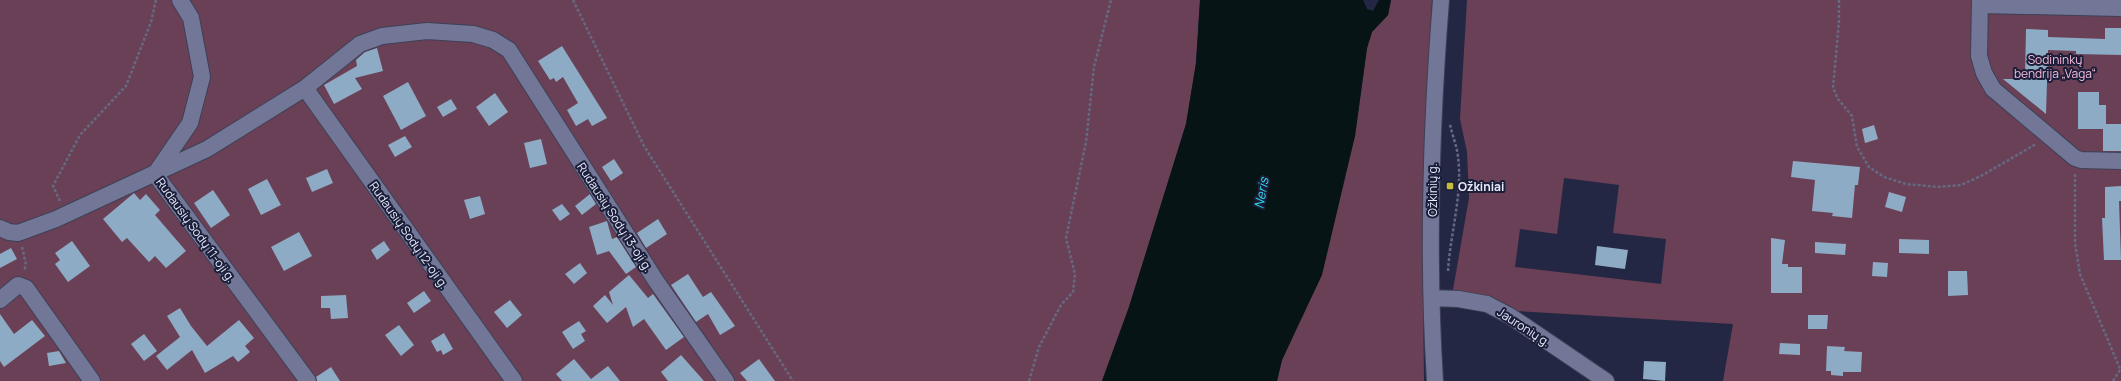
<svg xmlns="http://www.w3.org/2000/svg" width="2121" height="381" font-family="Manrope,sans-serif">
	<style>
		.green { fill: #6a4056; fill-rule: evenodd }
		.water { fill: #061416 }
		.building { fill: #8dabc5 }
		.lines { fill: none; stroke-linecap: round; stroke-linejoin: round }
		.street-casing { stroke: #3e4057; stroke-width: 18 }
		.path { stroke: #656981; stroke-width: 2.5; stroke-dasharray: 3 2; stroke-linecap: butt }
		.street { stroke: #727797; stroke-width: 16 }
		.poi-dot { fill: #c5bc3d; stroke: #1b1e38; stroke-width: 1.5 }
		.labels { text-anchor: middle; dominant-baseline: central; stroke-width: 4; stroke-linejoin: round; paint-order: stroke }
		.park-label { font-size: 12px; fill: #f9bcdb; stroke: #1b1e38 }
		.poi-label { font-size: 12px; font-weight: bold; fill: #e8ecfe; stroke: #1b1e38; text-anchor: start }
		.street-label { font-size: 12px; fill: #e8ecfe; stroke: #1b1e38 }
		.water-label { font-size: 13px; font-style: italic; fill: #2edcf3; stroke: #1b1e38 }
	</style>
	<rect width="100%" height="100%" fill="#242743"/>
	<path class="green" d="M0 0H1200L1196 63 1186 124 1129 307 1102 381H0Z
		M1391 0H1432C1425 127 1422 254 1424 381H1277L1282 360 1292 338 1355 136 1367 48 1372 32 1388 15Z
		M1467 0H2121V381H1723L1733 324 1450 307 1469 198 1467 152 1460 119ZM1564 178 1619 185 1613 233 1666 239 1661 284 1515 267 1520 229 1557 234Z"/>
	<path class="water" d="M1200 0H1363L1367 9 1373 11 1379 0H1391L1388 15 1372 32 1367 48 1355 136 1322 275 1282 360 1277 381H1102L1129 307 1186 124 1196 63Z"/>
	<path class="building" d="M2105 28H2121V55L2076 54V51L2048 50 2046 114 2003 79H2025L2026 29 2048 30V37L2105 39Z
		M562 46 607 118 592 126 588 119 576 126 567 110 578 103 563 77 556 82 554 78 550 80 538 61Z
		M377 48 383 71 355 78 362 89 334 104 324 85 357 66 356 60 365 52Z
		M408 82 426 116 401 130 383 96Z
		M2078 92H2099V105H2106V124H2121V151H2103V129H2078Z
		M495 93 508 112 489 126 476 107Z
		M451 99 457 109 443 117 437 107Z
		M1874 125 1878 139 1865 143 1862 129Z
		M405 136 412 147 395 157 388 145Z
		M541 139 547 164 530 168 524 143Z
		M614 159 623 173 611 181 602 167Z
		M1793 161 1860 167 1858 185H1855L1852 218 1832 216 1833 213 1812 211 1815 180 1791 177Z
		M327 169 333 183 312 192 306 178Z
		M267 179 281 205 261 215 248 189Z
		M2121 186V201H2119L2121 260H2104L2102 218H2105V187Z
		M213 190 230 215 211 228 194 203Z
		M1889 192 1906 197 1902 212 1885 207Z
		M134 193 140 200 146 194 160 210 155 215 186 251 166 268 155 256 149 262 127 238 122 242 103 219Z
		M590 194 596 204 582 215 575 206Z
		M480 196 485 214 470 219 464 200Z
		M562 204 570 214 560 221 552 210Z
		M658 219 667 234 646 248 637 233Z
		M607 221 612 239 617 237 636 267 626 274 609 251 597 255 589 227Z
		M299 232 312 256 284 271 271 247Z
		M1771 238 1785 240 1782 264H1788V267H1802V293H1771Z
		M1899 239 1929 240V254L1899 253Z
		M72 241 90 266 68 282 55 264 60 260 55 253Z
		M384 241 390 250 377 260 371 250Z
		M1815 242 1846 244 1845 255 1815 253Z
		M1597 246 1628 250 1625 269 1595 265Z
		M11 248 17 259 0 268V254Z
		M1873 262 1888 263 1887 277 1872 276Z
		M580 263 587 273 574 284 565 274Z
		M1948 271H1967L1968 295 1948 296Z
		M688 274 703 297 711 292 735 326 720 335 708 314 696 322 671 285Z
		M629 275 648 298 653 294 684 337 666 350 644 319 633 327 626 307 607 323 593 306 605 295 613 305 609 292Z
		M424 291 431 301 414 313 407 303Z
		M346 295 348 318 331 319 330 308H321V296Z
		M510 300 522 315 507 328 494 312Z
		M180 308 191 326 207 346 239 320 254 338 245 346 250 352 238 362 233 356 205 373 192 350 167 370 156 356 180 337 167 316Z
		M0 314 14 334 32 320 45 336 4 367 0 361Z
		M1808 315H1828L1827 329H1808Z
		M579 321 586 331 581 334 585 341 573 349 562 332Z
		M399 325 414 345 401 356 385 335Z
		M444 333 453 349 443 355 441 350 437 352 431 341Z
		M144 334 157 351 144 361 131 344Z
		M1780 343 1800 344V355L1779 354Z
		M1827 346 1845 347 1844 351 1862 352 1861 372H1843V376L1831 375V371H1826Z
		M59 351 66 363 49 366 47 353Z
		M681 355 704 381H668L661 372Z
		M574 359 591 379 608 366 620 381H562L556 374Z
		M759 359 775 381H747L740 373Z
		M1644 361 1666 362 1665 381 1643 379Z
		M331 367 340 381H317L316 377Z"/>
	<g class="lines">
		<g class="street-casing">
			<path id="street" d="M180 0 191 18 202 77 190 123 155 174 308 381
				M1980 0 1979 56 1984 73 1993 89 2075 158 2081 160 2121 161
				M1980 5 2121 8
				M305 88 514 381
				M0 228 9 232 18 233 56 219 207 149 305 88 360 44 382 36 427 31 473 34 493 40 509 50 656 281 726 381
				M1432 298 1458 299 1487 304 1510 316 1606 381
				M0 300 18 285 26 288 92 381
				M1435 381C1427 254 1431 126 1441 0"/>
		</g>
		<path class="path" d="M573 0 644 146 793 381
			M1839 0V21L1833 88 1838 99 1852 116 1857 147 1869 167 1884 177 1906 184 1938 187 1961 185 1981 176 2036 144
			M2075 174V243L2080 274 2121 371
			M60 201 53 186 80 135 126 86 151 22 156 0
			M22 247 26 265 24 271
			M1448 271C1450 235 1463 193 1458 157 1457 146 1452 135 1450 124
			M1029 381 1039 347 1061 305 1073 292 1075 274 1066 238 1086 142 1094 67 1111 0
			M2113 381 2120 370"/>
		<use href="#street" class="street"/>
	</g>
	<rect class="poi-dot" x="1446" y="182" width="8" height="8" rx="2"/>
	<g class="labels">
		<g class="park-label">
			<text x="2055" y="59">Sodininkų<tspan x="2055" dy="14">bendrija „Vaga“</tspan></text>
		</g>
		<g class="poi-label">
			<text x="1458" y="186">Ožkiniai</text>
		</g>
		<g class="street-label">
			<text transform="translate(1432 190) rotate(-90)">Ožkinių g.</text>
			<text transform="translate(615 217) rotate(57)">Rudausių Sodų 13-oji g.</text>
			<text transform="translate(196 230) rotate(54)">Rudausių Sodų 11-oji g.</text>
			<text transform="translate(409 235) rotate(55)">Rudausių Sodų 12-oji g.</text>
			<text transform="translate(1524 327) rotate(33)">Jauronių g.</text>
		</g>
		<g class="water-label">
			<text transform="translate(1261 193) rotate(-80)">Neris</text>
		</g>
	</g>
</svg>
